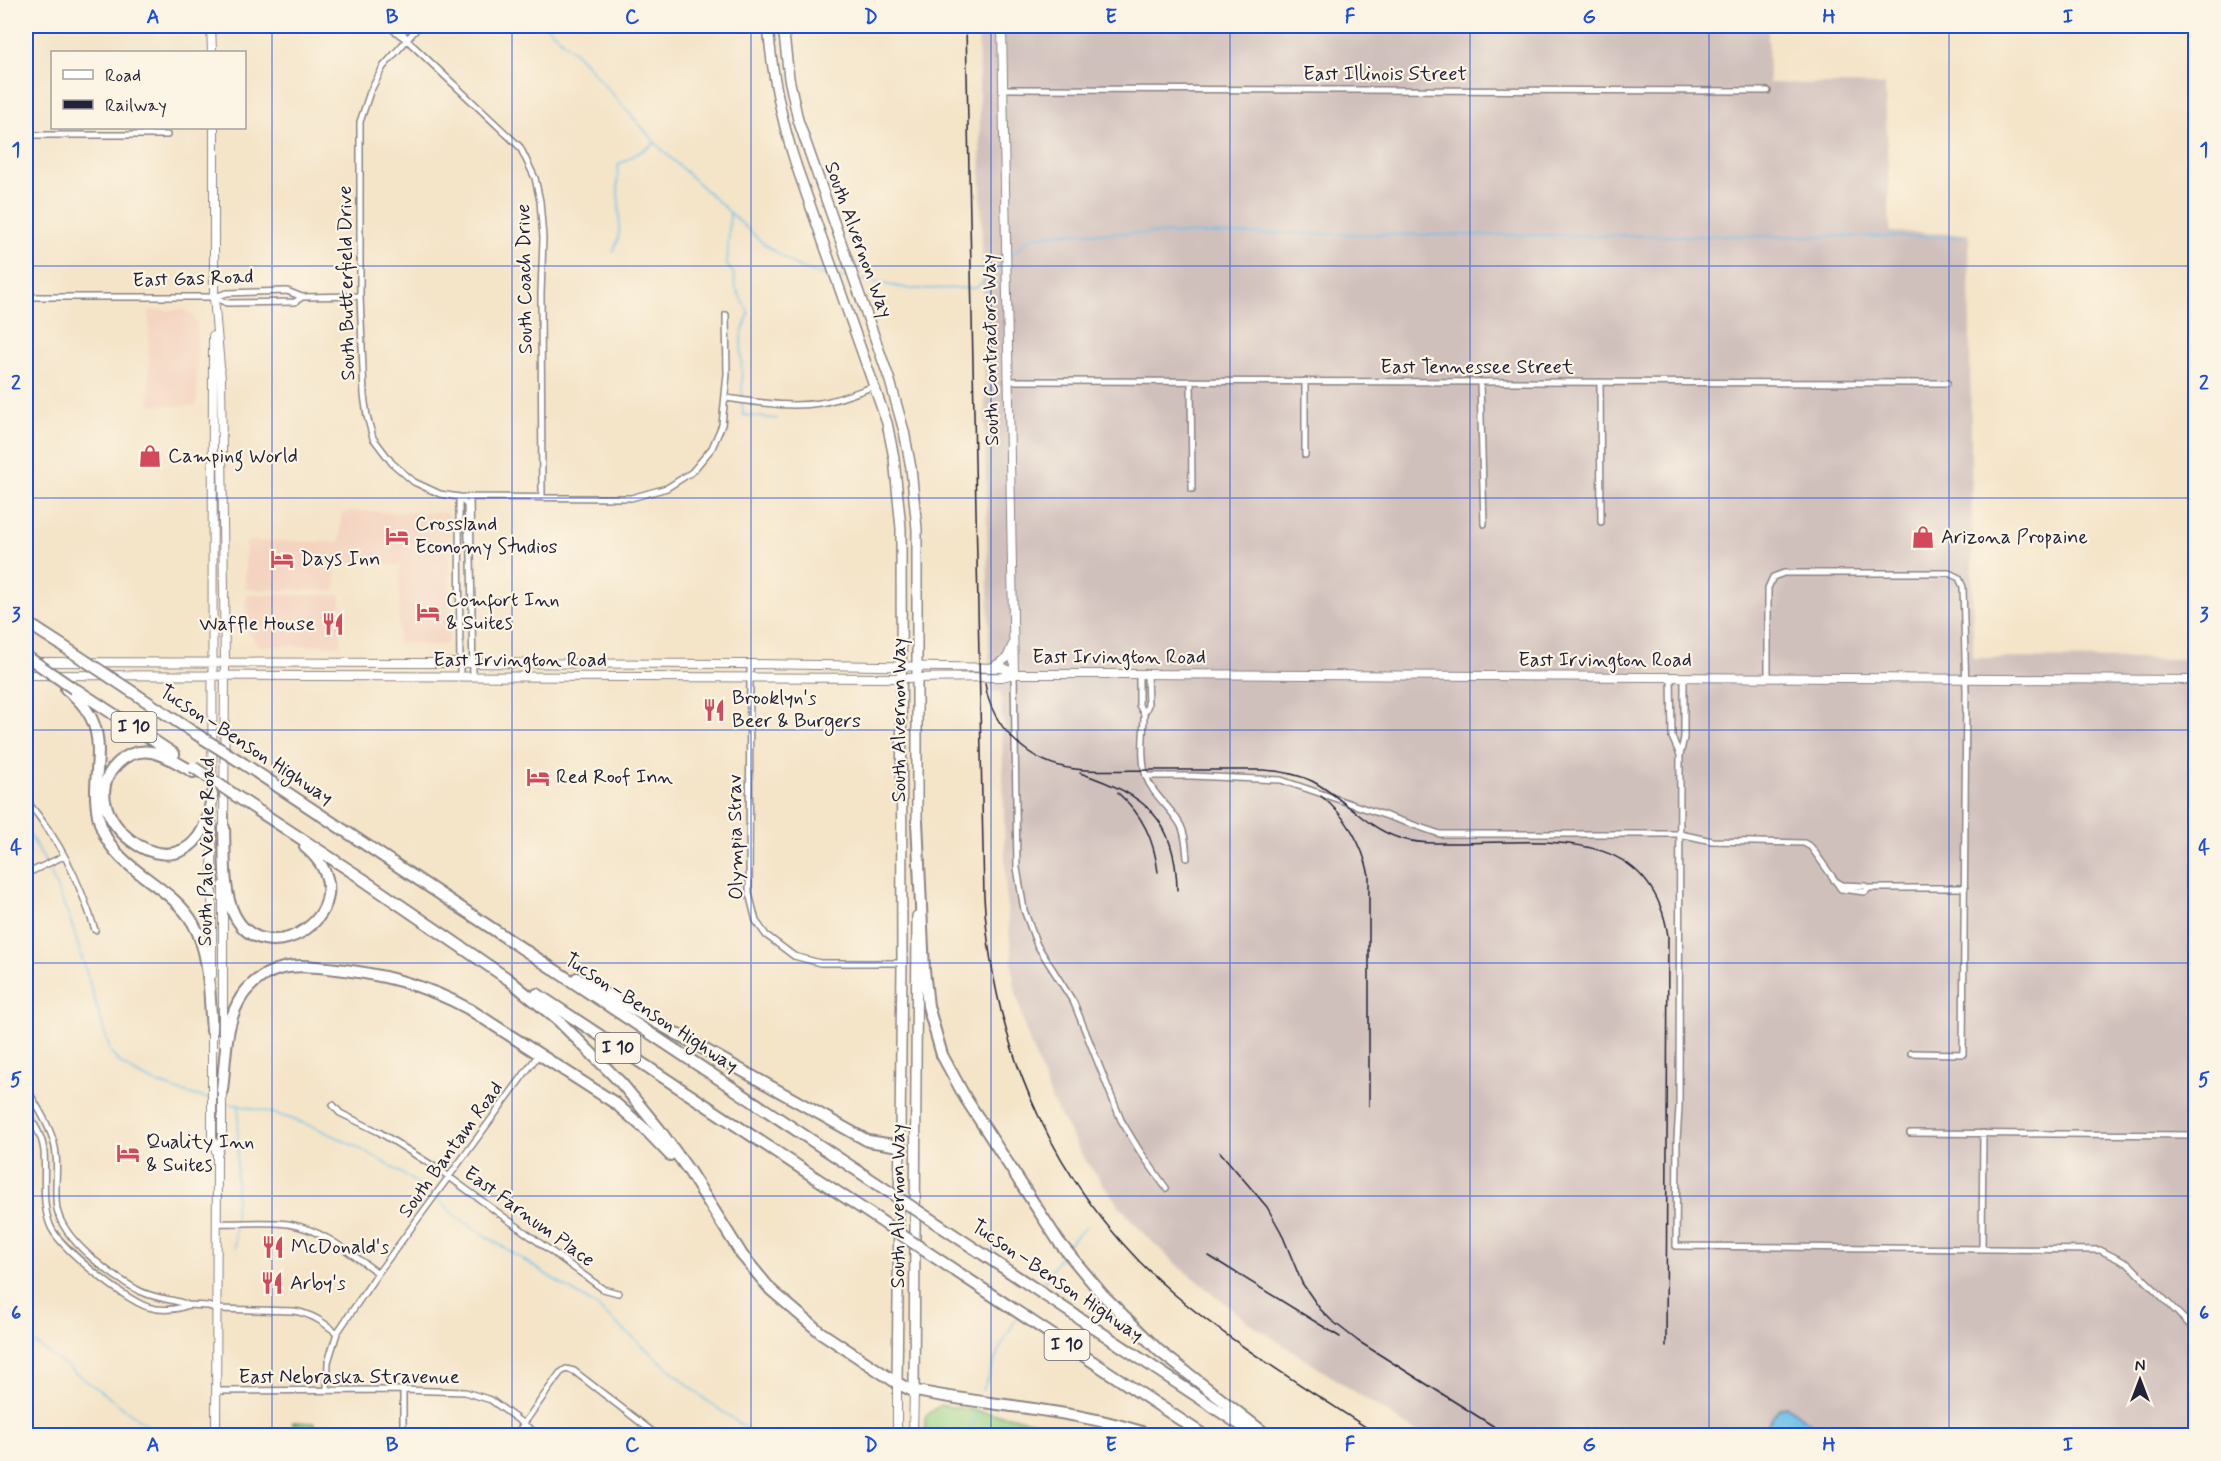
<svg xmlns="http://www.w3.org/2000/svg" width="2221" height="1461" font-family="Mynerve,sans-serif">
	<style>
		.built { fill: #f4d3c0 }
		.industrial { fill: #d0c0bc }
		.green { fill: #99d285; stroke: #5e7a60; stroke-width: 1.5 }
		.water { fill: #6dc0e9; stroke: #487192; stroke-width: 1.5 }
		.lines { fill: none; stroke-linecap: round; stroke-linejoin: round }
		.stream { stroke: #6dc0e9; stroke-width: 1.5 }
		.street-casing { stroke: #8b8382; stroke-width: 8 }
		.secondary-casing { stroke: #8b8382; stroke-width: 10 }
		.primary-casing { stroke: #8b8382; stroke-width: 12 }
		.highway-casing { stroke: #8b8382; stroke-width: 14 }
		.street { stroke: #fff; stroke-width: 5 }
		.secondary { stroke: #fff; stroke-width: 8 }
		.primary { stroke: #fff; stroke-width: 9 }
		.highway { stroke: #fff; stroke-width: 10 }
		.rail { stroke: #22223b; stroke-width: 1.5 }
		.highway-bridge-casing { stroke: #8b8382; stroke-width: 14; stroke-linecap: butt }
		.highway-bridge { stroke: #fff; stroke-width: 10 }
		.grid { fill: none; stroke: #1d4ed8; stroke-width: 1.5; stroke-opacity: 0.55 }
		.labels { text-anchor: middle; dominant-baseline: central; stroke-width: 4.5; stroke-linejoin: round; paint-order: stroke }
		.shield { fill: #fcf5e5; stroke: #63616e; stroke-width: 1.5 }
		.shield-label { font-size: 18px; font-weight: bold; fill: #22223b }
		.street-label { font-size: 20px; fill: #22223b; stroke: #fcf5e5 }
		.poi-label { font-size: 20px; fill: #22223b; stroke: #fcf5e5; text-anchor: start }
		.neatline { fill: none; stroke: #1d4ed8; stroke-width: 2 }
		.grid-label { font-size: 20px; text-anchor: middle; font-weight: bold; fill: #1d4ed8 }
	</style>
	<rect width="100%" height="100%" fill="#fcf5e5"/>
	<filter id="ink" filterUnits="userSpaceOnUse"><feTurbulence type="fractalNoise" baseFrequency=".0167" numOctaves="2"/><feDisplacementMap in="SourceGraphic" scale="12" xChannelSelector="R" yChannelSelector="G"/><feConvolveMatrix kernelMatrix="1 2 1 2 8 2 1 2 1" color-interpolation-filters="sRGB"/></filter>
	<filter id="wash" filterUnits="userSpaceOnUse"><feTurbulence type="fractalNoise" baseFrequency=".008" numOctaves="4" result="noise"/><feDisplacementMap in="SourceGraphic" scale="24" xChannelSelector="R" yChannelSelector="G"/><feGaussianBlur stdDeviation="1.35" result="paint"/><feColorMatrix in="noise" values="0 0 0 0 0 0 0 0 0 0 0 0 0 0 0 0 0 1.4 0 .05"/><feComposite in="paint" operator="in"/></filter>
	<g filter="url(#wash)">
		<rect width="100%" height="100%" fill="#f4e4c8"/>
		<path class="built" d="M149 310H185L193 315 197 325V406L149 405Z
			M350 511 447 513 450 516V638L448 642 443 645 398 644 400 565 336 563V591L245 589 246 543 248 541 340 542 341 514Z
			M246 595H341V646H259L247 632Z"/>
		<path class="industrial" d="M978 26H1768L1769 83 1885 85 1890 232 1969 234 1973 658 2195 659V1435H1421L1248 1322 1177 1265 1145 1235 1120 1207 1083 1157 1052 1101 1026 1032 1014 983 1006 897 1002 731 1006 728 1002 720 1001 692H990Z"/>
		<path class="green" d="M940 1405 1008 1416 1086 1435H925V1417Z
			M293 1422 315 1423V1435H293Z"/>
		<path class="water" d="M1786 1406 1790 1408 1825 1435H1760L1779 1408Z"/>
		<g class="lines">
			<path class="stream" d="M546 26 578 55 661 149 764 244 795 265 814 273 831 276
				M730 212 727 265 734 274 735 287 749 313 741 336 742 398
				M613 252C626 231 615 190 618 165L655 143
				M1009 258 1031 237 1059 233 1962 237
				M839 277 849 278
				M857 279 911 289 976 288 1003 263
				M742 402 743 415 777 419
				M26 829 46 863
				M48 867 71 922 111 1053C128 1077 182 1093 210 1099
				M226 1103C243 1107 260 1109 276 1114 334 1131 384 1159 433 1195
				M437 1198 456 1216 478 1231 596 1306 707 1401 758 1436
				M235 1220 239 1105
				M1069 1243 1086 1227
				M235 1248V1225
				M1042 1285 1060 1257
				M26 1337 162 1436
				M983 1390 999 1350 1016 1319
				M969 1436 976 1413"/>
		</g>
	</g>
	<g filter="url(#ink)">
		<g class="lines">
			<g class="street-casing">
				<path id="street" d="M388 26 407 40 520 147 535 178 540 201 543 238 541 294 542 497
					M399 26 406 38
					M419 26 383 67 370 92 360 122V296L364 395 367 416 373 438 392 463 414 482 440 494 459 497 631 498 667 488 692 472 712 448 722 425 727 374 726 315
					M1002 89 1768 91
					M26 135H167
					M26 297H214L227 293 287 291 302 297 360 296
					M214 297 227 303 295 302 302 297
					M1007 381 1947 383
					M1191 381 1192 489
					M1305 381V455
					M1480 382 1484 524
					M1600 382 1601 522
					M725 398C757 402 789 408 820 403 839 400 857 392 875 386
					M459 497 460 676
					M459 497 467 505 468 540
					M470 497 473 676
					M750 664 749 893 756 921 766 935 794 956 820 963H902
					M1014 674 1017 868 1024 910 1037 945 1074 1003 1121 1120 1139 1150 1166 1188
					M1139 674V705L1144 714 1148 705 1147 674
					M1671 677 1672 737 1680 755 1684 738V677
					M1768 678V588L1773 577 1784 573H1949L1959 578 1963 587 1966 691 1963 1054 1911 1053
					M1144 714C1144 733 1140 757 1146 776 1152 795 1172 808 1181 826 1186 836 1186 847 1187 858
					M1680 755 1679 1107 1677 1140 1676 1246 2100 1250 2130 1265 2196 1331
					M1146 776H1192L1281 780 1440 834H1680L1712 841 1804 843 1811 847 1841 889 1865 892 1869 888
					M26 800C61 842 78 878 95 930
					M26 874 64 856
					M1834 880 1842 885 1865 886 1869 888H1965
					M26 1087C37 1107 54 1131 56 1154 58 1172 54 1191 57 1209 63 1240 109 1274 136 1289 152 1299 171 1298 188 1305 177 1310 160 1311 148 1307 125 1300 58 1247 50 1225 41 1201 46 1177 44 1152 43 1136 33 1123 26 1110
					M333 1105 340 1113 379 1132 441 1171 603 1289 618 1293
					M1910 1133 2196 1135
					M217 1223C240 1224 264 1221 288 1224 322 1229 351 1254 378 1273
					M1982 1249 1983 1133
					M188 1305 208 1306 217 1309 294 1311C312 1314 323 1322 337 1333
					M327 1390 328 1362 337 1333 378 1273 539 1054
					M216 1391 403 1390 465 1392 491 1400 540 1436
					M403 1436V1390
					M515 1436 560 1373 566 1369 574 1371 658 1436"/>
			</g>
			<g class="secondary-casing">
				<path id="secondary" d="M211 26 212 52
					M1002 26 1014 674
					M214 297 221 379 225 662 224 832
					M214 300V128
					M33 662 750 664 1004 668 1014 674
					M993 667 1007 658 1012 646
					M26 675 903 678 1002 677 1014 674H1131L2196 680
					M212 975 213 336
					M212 1026V1138L217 1154
					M223 1042V886
					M897 1383V1436
					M216 1436 217 1155 222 1139V1087
					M913 1436 914 1391"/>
			</g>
			<g class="primary-casing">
				<path id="primary" d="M768 26C772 74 781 119 796 165L887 423 894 458 901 528 902 963 897 1383
					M783 26 789 78 798 120 890 381 904 431 911 468 917 529V827
					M914 1391 917 916"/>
			</g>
			<g class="highway-casing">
				<path id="highway" d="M26 622 63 646
					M66 689C123 732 82 776 102 829 118 871 171 885 193 923 211 954 209 996 212 1031
					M128 689 193 732
					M77 690 174 754
					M244 764 876 1183
					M193 772C169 758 144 739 118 763 61 816 198 919 212 795
					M242 800 366 881
					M917 821 924 970 928 1006 942 1055 966 1099 1059 1242 1102 1294 1158 1350 1268 1436
					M224 828C225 851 223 885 231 907 259 985 378 908 305 847
					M362 879 508 979 559 1021 622 1084 659 1129 689 1171 742 1255 771 1290 820 1332 897 1383 911 1390C992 1407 1075 1408 1153 1436
					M577 978 868 1141 900 1146
					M537 994 875 1217
					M222 1090C226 1059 224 1023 242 996 252 982 266 972 283 968 298 964 313 967 328 968 378 973 424 984 469 1009L615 1103 645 1129 670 1155
					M939 1225 1257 1436
					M930 1254 1205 1436"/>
			</g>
			<use href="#street" class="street"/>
			<use href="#secondary" class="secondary"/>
			<use href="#primary" class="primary"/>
			<use href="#highway" class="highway"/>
			<path class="rail" d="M966 26 984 897C993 1051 1056 1192 1174 1294 1235 1346 1312 1391 1379 1436
				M985 683C991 728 1030 764 1075 769 1100 772 1127 770 1153 770 1190 770 1227 770 1263 770 1280 771 1297 774 1312 781 1343 797 1365 827 1399 838 1418 844 1438 843 1458 843 1542 843 1651 823 1668 936L1666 1346
				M1080 773C1145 795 1176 818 1177 890
				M1118 793C1143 815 1154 840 1158 872
				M1321 796C1347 817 1362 843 1369 875V1106
				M1220 1152 1267 1207 1281 1232 1302 1283 1320 1309 1331 1320 1358 1341 1509 1436
				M1209 1256 1340 1337"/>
			<g class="highway-bridge-casing">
				<path id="highway-bridge" d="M63 646 128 689
					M26 656 74 689
					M193 732 244 764
					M193 767 242 800
					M876 1183 939 1225
					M875 1217 930 1254"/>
			</g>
			<use href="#highway-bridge" class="highway-bridge"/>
		</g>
	</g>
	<path class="grid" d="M272 26V1436M512 26V1436M751 26V1436M991 26V1436M1230 26V1436M1470 26V1436M1709 26V1436M1949 26V1436M26 266H2196M26 498H2196M26 730H2196M26 963H2196M26 1196H2196"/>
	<defs>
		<g id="shop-bare" transform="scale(1.8)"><path d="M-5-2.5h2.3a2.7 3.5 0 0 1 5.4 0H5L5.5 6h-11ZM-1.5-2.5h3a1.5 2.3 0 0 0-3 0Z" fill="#d1495b" stroke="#fcf5e5" stroke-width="2.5" paint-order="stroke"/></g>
		<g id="hotel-bare" transform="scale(1.8)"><path d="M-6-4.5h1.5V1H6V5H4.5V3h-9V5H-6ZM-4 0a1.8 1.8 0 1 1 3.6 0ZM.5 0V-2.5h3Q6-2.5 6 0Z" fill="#d1495b" stroke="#fcf5e5" stroke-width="2.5" paint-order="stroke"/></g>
		<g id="restaurant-bare" transform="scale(1.8)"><path d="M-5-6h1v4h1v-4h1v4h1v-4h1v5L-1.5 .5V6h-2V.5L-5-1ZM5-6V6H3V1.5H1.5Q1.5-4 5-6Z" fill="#d1495b" stroke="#fcf5e5" stroke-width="2.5" paint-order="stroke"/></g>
	</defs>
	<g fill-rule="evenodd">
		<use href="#shop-bare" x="150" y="456"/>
		<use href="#hotel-bare" x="397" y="536"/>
		<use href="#shop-bare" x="1923" y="537"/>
		<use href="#hotel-bare" x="282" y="559"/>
		<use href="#hotel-bare" x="428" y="612"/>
		<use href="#restaurant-bare" x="333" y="624"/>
		<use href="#restaurant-bare" x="714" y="710"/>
		<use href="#hotel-bare" x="538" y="777"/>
		<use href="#hotel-bare" x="128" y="1153"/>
		<use href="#restaurant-bare" x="273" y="1247"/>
		<use href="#restaurant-bare" x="272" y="1283"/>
	</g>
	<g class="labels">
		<g class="shield">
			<rect x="111.5" y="712" width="45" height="30" rx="4.5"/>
			<rect x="595.5" y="1033" width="45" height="30" rx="4.5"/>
			<rect x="1044.5" y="1330" width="45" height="30" rx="4.5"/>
		</g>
		<g class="shield-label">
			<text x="134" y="727">I 10</text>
			<text x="618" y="1048">I 10</text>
			<text x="1067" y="1345">I 10</text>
		</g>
		<g class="street-label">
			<text x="1385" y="74">East Illinois Street</text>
			<text transform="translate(858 240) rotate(70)">South Alvernon Way</text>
			<text transform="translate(193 279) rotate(-2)">East Gas Road</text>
			<text transform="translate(525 279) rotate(-91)">South Coach Drive</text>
			<text transform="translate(347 283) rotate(-91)">South Butterfield Drive</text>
			<text transform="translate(991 350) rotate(-91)">South Contractors Way</text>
			<text x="1477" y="367">East Tennessee Street</text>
			<text x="1119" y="657">East Irvington Road</text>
			<text x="520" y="660">East Irvington Road</text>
			<text x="1605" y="660">East Irvington Road</text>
			<text transform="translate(899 720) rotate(-90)">South Alvernon Way</text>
			<text transform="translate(246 745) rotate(33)">Tucson–Benson Highway</text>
			<text transform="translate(736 837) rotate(-91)">Olympia Strav</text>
			<text transform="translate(207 852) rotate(-89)">South Palo Verde Road</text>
			<text transform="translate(651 1013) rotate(33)">Tucson–Benson Highway</text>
			<text transform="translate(451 1150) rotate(-54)">South Bantam Road</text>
			<text transform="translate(898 1206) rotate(-90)">South Alvernon Way</text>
			<text transform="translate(529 1217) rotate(36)">East Farnum Place</text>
			<text transform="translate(1057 1281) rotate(34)">Tucson–Benson Highway</text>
			<text x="349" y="1377">East Nebraska Stravenue</text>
		</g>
		<g class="poi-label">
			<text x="168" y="456">Camping World</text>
			<text x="415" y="524">Crossland<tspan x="415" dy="23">Economy Studios</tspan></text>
			<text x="1941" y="537">Arizona Propaine</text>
			<text x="300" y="559">Days Inn</text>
			<text x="446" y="600">Comfort Inn<tspan x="446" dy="23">&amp; Suites</tspan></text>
			<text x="315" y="624" text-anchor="end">Waffle House</text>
			<text x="732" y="698">Brooklyn's<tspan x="732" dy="23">Beer &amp; Burgers</tspan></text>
			<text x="556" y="777">Red Roof Inn</text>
			<text x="146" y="1142">Quality Inn<tspan x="146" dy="23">&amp; Suites</tspan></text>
			<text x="291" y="1247">McDonald's</text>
			<text x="290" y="1283">Arby's</text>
		</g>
	</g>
	<rect width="2221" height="1461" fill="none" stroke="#fcf5e5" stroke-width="66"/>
	<rect x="51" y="51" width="195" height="78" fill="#fcf5e5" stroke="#a5a1a1" stroke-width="1.5"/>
	<rect x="63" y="70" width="30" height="9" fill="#ffffff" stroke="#a5a1a1" stroke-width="1.5"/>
	<text x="105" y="81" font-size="18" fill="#22223b">Road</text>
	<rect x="63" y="100" width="30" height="9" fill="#22223b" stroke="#a5a1a1" stroke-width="1.5"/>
	<text x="105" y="111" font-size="18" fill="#22223b">Railway</text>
	<g transform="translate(2140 1380)" stroke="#fcf5e5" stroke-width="4.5" paint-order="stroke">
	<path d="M0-4.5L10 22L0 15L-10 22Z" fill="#22223b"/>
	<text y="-9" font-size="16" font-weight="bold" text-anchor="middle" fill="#22223b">N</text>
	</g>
	<rect x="33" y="33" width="2155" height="1395" class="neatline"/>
	<g class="grid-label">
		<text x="153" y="23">A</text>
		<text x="392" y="23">B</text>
		<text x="632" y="23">C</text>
		<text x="871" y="23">D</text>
		<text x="1111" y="23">E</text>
		<text x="1350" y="23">F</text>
		<text x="1589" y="23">G</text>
		<text x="1829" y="23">H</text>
		<text x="2068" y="23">I</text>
		<text x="16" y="156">1</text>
		<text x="2204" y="156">1</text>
		<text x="16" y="389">2</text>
		<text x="2204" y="389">2</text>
		<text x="16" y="621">3</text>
		<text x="2204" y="621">3</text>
		<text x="16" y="854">4</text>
		<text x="2204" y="854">4</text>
		<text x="16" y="1086">5</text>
		<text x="2204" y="1086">5</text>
		<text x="16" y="1319">6</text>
		<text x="2204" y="1319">6</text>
		<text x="153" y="1451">A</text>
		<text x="392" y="1451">B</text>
		<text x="632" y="1451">C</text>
		<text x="871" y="1451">D</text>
		<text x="1111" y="1451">E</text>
		<text x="1350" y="1451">F</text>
		<text x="1589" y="1451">G</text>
		<text x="1829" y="1451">H</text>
		<text x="2068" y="1451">I</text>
	</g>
</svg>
